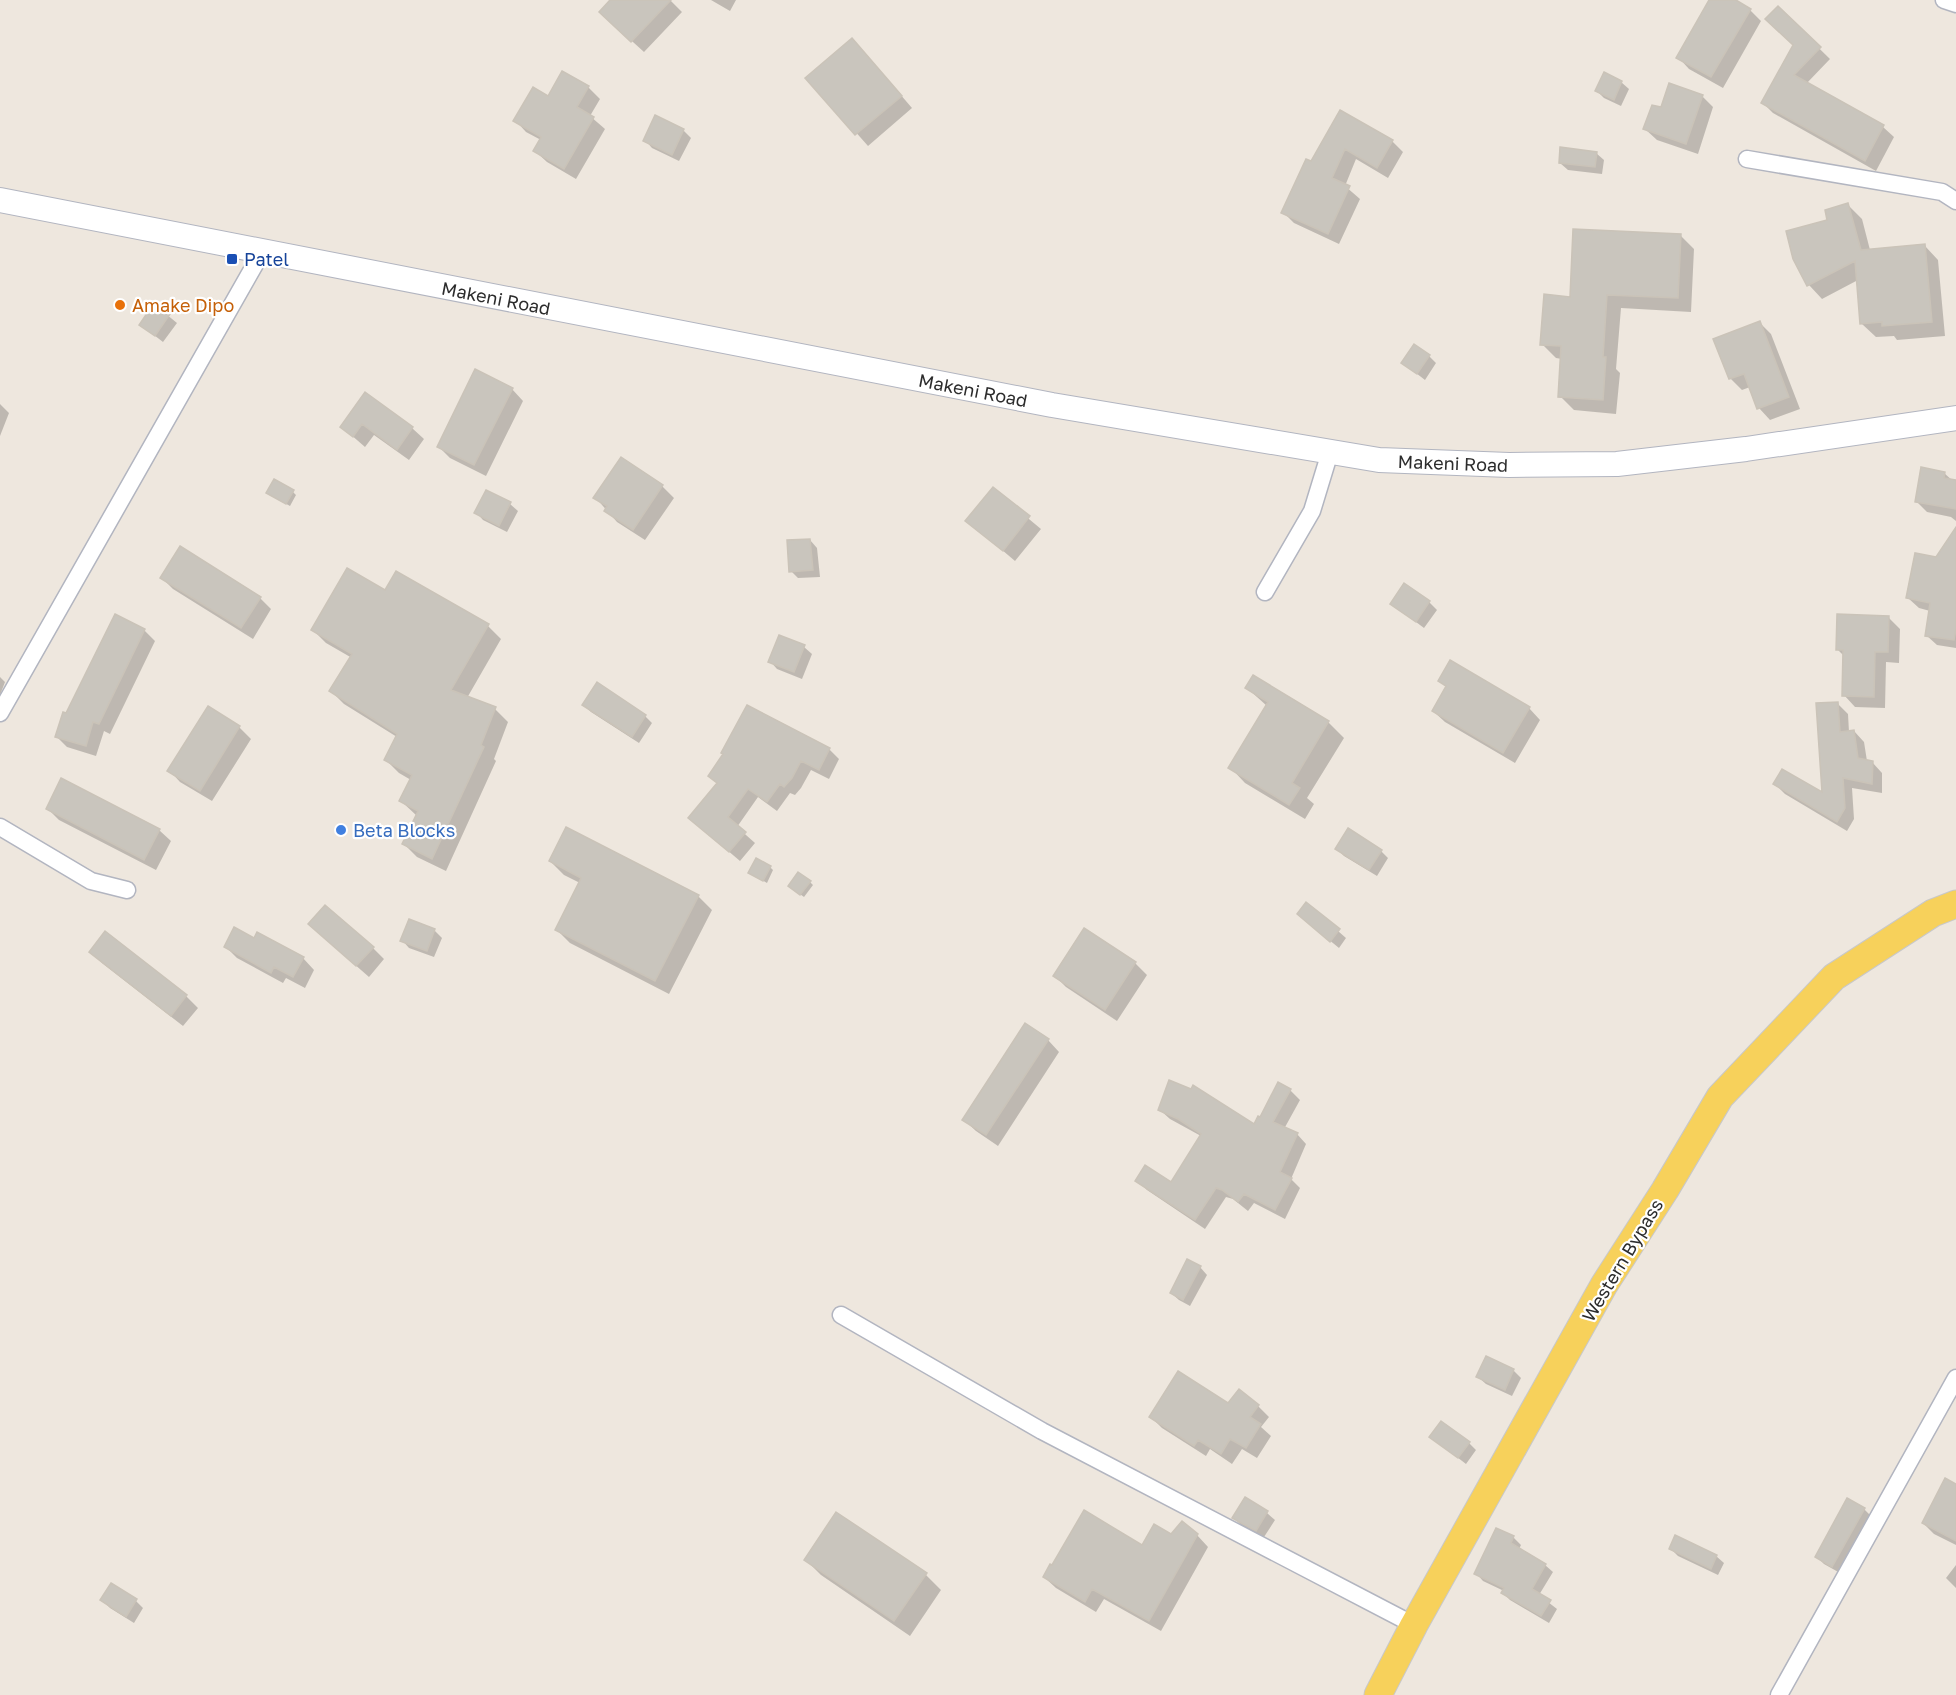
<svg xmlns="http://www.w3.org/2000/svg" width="1956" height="1695" font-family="'Golos Text',sans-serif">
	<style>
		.shadow { fill: #0003 }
		.building { fill: #c9c5bd; stroke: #cac3b8; stroke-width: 1.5 }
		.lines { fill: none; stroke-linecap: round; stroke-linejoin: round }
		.minor-casing { stroke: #b2b5c0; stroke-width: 19 }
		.secondary-casing { stroke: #b2b5c0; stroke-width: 26 }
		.primary-casing { stroke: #c8c8c8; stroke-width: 29 }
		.minor { stroke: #fff; stroke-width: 16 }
		.secondary { stroke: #fff; stroke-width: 24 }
		.primary { stroke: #f7d15b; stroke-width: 27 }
		.transit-dot { fill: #1a4fb4; stroke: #fff; stroke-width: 2 }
		.food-dot { fill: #e8710a; stroke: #fff; stroke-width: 2 }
		.shop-dot { fill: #3f7fe0; stroke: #fff; stroke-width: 2 }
		.labels { text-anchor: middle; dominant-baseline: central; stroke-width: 4.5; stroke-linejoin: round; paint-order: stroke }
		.transit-label { font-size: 18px; fill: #164399; stroke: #fff; text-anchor: start }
		.street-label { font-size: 18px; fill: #2c2c2c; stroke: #fff }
		.food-label { font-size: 18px; fill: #c56008; stroke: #fff; text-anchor: start }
		.shop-label { font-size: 18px; fill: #366cbe; stroke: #fff; text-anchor: start }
	</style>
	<rect width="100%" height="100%" fill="#eee7de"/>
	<path class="shadow" d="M612 0H670L682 12 644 52 612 23Z
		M711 0H736L730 11Z
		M1711 0H1733L1750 10 1761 21 1723 88 1689 69 1678 57Z
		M1778 8 1830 59 1806 84 1883 127 1894 137 1876 171 1773 113 1763 103 1794 45Z
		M863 51 912 108 868 146 808 78Z
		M563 73 589 88 600 99 590 116 605 129 576 179 547 162 535 151 541 140 526 132 515 120 548 98Z
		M1621 82 1629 89 1621 106 1604 98 1597 91Z
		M1702 96 1713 107 1698 154 1657 140 1645 129 1662 109Z
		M1341 112 1392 141 1403 152 1388 178 1356 159 1345 186 1360 199 1339 244 1294 223 1283 212Z
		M656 117 683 130 691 138 679 161 652 148 645 140Z
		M1596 153 1604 160 1602 174 1568 170 1560 163Z
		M1848 205 1862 219 1870 250 1925 246 1938 260 1945 336 1897 340 1894 336 1876 337 1862 324 1858 280 1822 299 1809 285 1795 259 1829 221Z
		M1681 236 1694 249 1691 312 1621 308 1616 369 1620 373 1616 414 1574 410 1560 396 1562 359 1556 358 1542 344 1571 298Z
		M155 305 177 323 163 342 141 325Z
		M1760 323 1771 334 1800 409 1770 420 1759 408 1750 387 1742 390 1730 378Z
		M1429 356 1436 363 1425 380 1403 363Z
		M512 389 523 401 486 476 450 458 439 447Z
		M365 394 412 428 424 439 409 460 374 435 365 447 342 427Z
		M0 404 9 413 0 436Z
		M622 459 662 486 674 498 645 540 617 522 595 497Z
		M1944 473 1953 481 1956 482V521L1951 517 1927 512 1917 502Z
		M993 489 1041 529 1015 561 968 521Z
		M293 492 296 495 290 506 272 496Z
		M510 504 518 511 507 532 483 520 476 512Z
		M1956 530V648L1937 645 1926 635 1930 611 1919 608 1908 598Z
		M810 540 817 548 820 577 798 578 791 571Z
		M162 578 260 598 271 609 253 639 173 589Z
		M386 592 488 626 501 639 467 698 495 709 508 722 494 759 496 761 446 871 417 857 404 844 417 816 401 801 411 780 399 773 386 760 397 737 344 704 331 691 352 658 326 643 313 630Z
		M1429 602 1437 610 1424 628 1392 604Z
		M1889 618 1900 629 1899 663 1886 662 1885 708 1855 707 1844 695 1845 657 1837 649Z
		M144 630 155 641 110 734 104 731 96 756 67 747 57 737 67 715Z
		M780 637 804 647 812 654 802 679 777 669 770 661Z
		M0 677 5 682 0 695Z
		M1440 680 1529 708 1540 720 1515 763 1445 722 1433 711 1447 688Z
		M1247 688 1328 722 1344 738 1307 798 1314 804 1305 819 1245 783 1230 767 1267 706Z
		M1837 703 1848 714 1849 732 1854 731 1864 742 1867 761 1872 762 1882 773V793L1852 788 1854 819 1847 831 1785 794 1775 784 1823 794Z
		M584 705 645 716 652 723 639 743 591 712Z
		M239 727 251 739 212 801 180 782 169 770Z
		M829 749 839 759 829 779 811 770 801 788 795 795 790 793 777 811 758 797 737 827 755 843 740 861 700 827 718 784 710 776Z
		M47 808 159 830 171 841 156 870 59 820Z
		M1337 849 1381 851 1388 858 1377 876 1344 856Z
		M550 861 698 896 712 910 669 994 570 943 556 929 580 883 564 875Z
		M770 867 773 870 767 883 750 873Z
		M810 882 813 885 804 897 793 889Z
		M1307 904 1346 938 1339 948 1306 921Z
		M434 930 442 938 434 957 409 948 402 940Z
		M1084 930 1136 964 1147 975 1117 1021 1066 987 1055 976Z
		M105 933 186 996 198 1008 183 1026 102 963 91 951Z
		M321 935 373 948 384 959 369 977Z
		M255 940 303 958 314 970 305 988 286 978 283 983 237 958 226 947Z
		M1048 1040 1059 1052 998 1146 976 1131 964 1120Z
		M1290 1090 1300 1100 1284 1129 1297 1134 1306 1144 1291 1179 1300 1188 1285 1219 1254 1203 1248 1211 1233 1199 1226 1197 1205 1229 1147 1190 1137 1180 1172 1184 1201 1136 1170 1119 1160 1110 1255 1127Z
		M1200 1267 1207 1275 1190 1306 1179 1300 1171 1293Z
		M1513 1370 1521 1378 1512 1396 1486 1384 1478 1377Z
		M1228 1405 1258 1406 1269 1417 1261 1427 1271 1436 1257 1458 1242 1449 1232 1464 1210 1449 1206 1456 1162 1428 1151 1417Z
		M1431 1437 1469 1443 1476 1450 1466 1464Z
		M1956 1486V1545L1934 1534 1923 1523Z
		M1246 1499 1267 1513 1275 1520 1264 1537 1241 1525 1234 1518Z
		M1864 1509 1871 1516 1840 1573 1824 1564 1817 1557Z
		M837 1514 926 1575 941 1590 910 1636 821 1575 806 1560Z
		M1497 1530 1514 1538 1521 1545 1519 1549 1545 1565 1553 1572 1539 1595 1557 1609 1549 1623 1510 1600 1503 1593 1504 1591 1483 1581 1476 1573Z
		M1197 1535 1208 1547 1161 1631 1104 1599 1096 1612 1056 1588 1044 1577 1172 1536Z
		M1671 1549 1716 1556 1724 1563 1718 1575 1678 1556Z
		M1956 1565V1588L1946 1578Z
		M102 1600 136 1601 143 1608 134 1623 110 1608Z"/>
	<path class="building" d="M610 0H671L631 42 599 12Z
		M1709 0H1736L1751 9 1711 77 1676 58Z
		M1778 6 1821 47 1794 75 1884 125 1865 161 1761 103 1793 45 1765 19Z
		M852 38 902 96 855 135 805 78Z
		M562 71 589 86 577 107 594 117 564 169 533 151 541 137 513 121 533 87 548 96Z
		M1604 72 1622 81 1614 100 1595 91Z
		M1669 83 1703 95 1686 144 1643 129 1652 105 1661 107Z
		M1340 110 1393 140 1377 168 1345 149 1332 178 1350 186 1328 234 1281 213 1306 159 1311 161Z
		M655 115 684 129 672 155 643 141Z
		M1560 147 1597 152 1595 167 1559 163Z
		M1848 203 1861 250 1925 244 1932 322 1882 326V322L1860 324 1855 261 1807 286 1793 259 1786 231 1827 220 1825 210Z
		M1573 229 1681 234 1678 298 1607 295 1603 357H1606L1603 400 1558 397 1561 346 1540 345 1544 294 1570 297Z
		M154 303 170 314 155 336 139 325Z
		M1760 321 1789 397 1757 409 1744 374 1729 379 1713 339Z
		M1414 344 1430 355 1417 374 1401 363Z
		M475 369 513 388 474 465 437 447Z
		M365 392 413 427 397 450 362 424 353 437 340 427Z
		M621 457 663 485 633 530 604 511 607 506 593 498Z
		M1921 467 1945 472 1944 478 1956 480V509L1915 502Z
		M274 479 294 490 286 504 266 493Z
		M993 487 1030 516 1003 551 965 521Z
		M486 490 511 502 499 526 474 513Z
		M1956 527V629L1954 640 1925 636 1930 603 1906 598 1915 553 1936 557Z
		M810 539 813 570 789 572 787 540Z
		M180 546 261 597 241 628 160 578Z
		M347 568 385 590 396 571 489 624 451 690 496 707 481 745 484 747 432 859 402 844 418 811 399 801 412 775 384 760 397 734 329 691 352 654 311 630Z
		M1404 583 1430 601 1416 622 1390 604Z
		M115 614 145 629 99 724 93 722 86 746 55 737 63 712 66 713Z
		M1837 614 1889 616 1888 652H1875L1874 697 1842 696 1843 650H1836Z
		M779 635 805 645 794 672 768 662Z
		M1450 660 1530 707 1503 753 1432 711 1446 686 1438 681Z
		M1253 675 1329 721 1292 783 1300 788 1289 805 1228 768 1268 702 1245 688Z
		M597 682 646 715 632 737 582 705Z
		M1838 702 1840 732 1854 730 1858 758 1873 761 1872 784 1843 778 1845 808 1837 822 1773 784 1782 769 1822 792 1816 703Z
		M747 705 830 748 819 770 801 761 792 778 784 787 780 784 767 802 748 789 728 817 746 832 729 852 688 818 717 783 708 776 723 754 721 753Z
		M208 706 240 726 200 791 167 771Z
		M61 778 160 829 144 860 46 809Z
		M566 827 699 895 655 981 555 930 581 878 549 861Z
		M1348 828 1382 850 1369 870 1335 849Z
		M756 858 771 866 763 881 748 873Z
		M798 872 811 881 800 895 788 886Z
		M1306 902 1340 929 1330 942 1297 914Z
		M325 905 374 947 356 966 308 924Z
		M409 919 435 929 427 951 400 941Z
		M234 927 254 938 257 932 304 957 293 977 274 967 271 973 224 947Z
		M1084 928 1136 962 1105 1010 1053 976Z
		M105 931 187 995 171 1016 89 952Z
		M1025 1023 1049 1039 986 1135 962 1120Z
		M1169 1080 1191 1089 1193 1085 1254 1124 1258 1116 1260 1117 1278 1082 1291 1089 1273 1122 1298 1133 1280 1172 1292 1178 1275 1210 1244 1194 1238 1202 1222 1190 1216 1188 1195 1220 1135 1181 1145 1165 1171 1182 1201 1134 1178 1119 1158 1110Z
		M1187 1259 1201 1266 1183 1300 1170 1293Z
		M1486 1356 1514 1369 1505 1390 1476 1377Z
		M1178 1371 1228 1403 1239 1389 1259 1405 1250 1417 1261 1424 1246 1448 1230 1439 1221 1454 1198 1440 1194 1446 1149 1417Z
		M1441 1421 1470 1442 1458 1458 1429 1437Z
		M1945 1478 1956 1484V1541L1922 1523Z
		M1245 1497 1268 1511 1256 1531 1232 1518Z
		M1847 1498 1865 1508 1832 1567 1815 1557Z
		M1084 1510 1142 1545 1154 1524 1171 1534 1182 1521 1198 1534 1149 1621 1092 1589 1085 1602 1043 1577 1050 1564 1052 1565Z
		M836 1512 927 1573 894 1621 804 1560Z
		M1496 1528 1514 1536 1511 1543 1546 1564 1532 1589 1551 1600 1541 1616 1501 1593 1504 1588 1474 1574Z
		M1675 1535 1717 1555 1711 1569 1669 1549Z
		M111 1583 137 1599 126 1617 100 1600Z"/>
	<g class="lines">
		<g class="minor-casing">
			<path id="minor" d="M1944 0 1956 4
				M1747 159 1942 192 1956 201
				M1265 592 1312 511 1330 452
				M0 713 262 252
				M0 827 91 881 127 890
				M841 1315 1042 1431 1414 1625
				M1779 1695 1956 1378"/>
		</g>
		<g class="secondary-casing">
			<path id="secondary" d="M0 200 1052 405 1379 460 1509 465 1617 464 1746 449 1956 418"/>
		</g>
		<g class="primary-casing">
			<path id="primary" d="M1378 1695 1414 1625 1604 1285 1665 1190 1720 1097 1834 977 1933 913 1956 904"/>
		</g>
		<use href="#minor" class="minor"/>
		<use href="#secondary" class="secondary"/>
		<use href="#primary" class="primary"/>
	</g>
	<rect class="transit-dot" x="226" y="253" width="12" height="12" rx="3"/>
	<circle class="food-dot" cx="120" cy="305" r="6"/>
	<circle class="shop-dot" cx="341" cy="830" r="6"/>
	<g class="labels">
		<g class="transit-label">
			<text x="244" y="259">Patel</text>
		</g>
		<g class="street-label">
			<text transform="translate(496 298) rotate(11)">Makeni Road</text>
			<text transform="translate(973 390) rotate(11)">Makeni Road</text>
			<text transform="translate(1453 463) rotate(2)">Makeni Road</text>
			<text transform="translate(1622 1260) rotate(-59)">Western Bypass</text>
		</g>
		<g class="food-label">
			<text x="132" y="305">Amake Dipo</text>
		</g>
		<g class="shop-label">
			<text x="353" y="830">Beta Blocks</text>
		</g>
	</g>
</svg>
